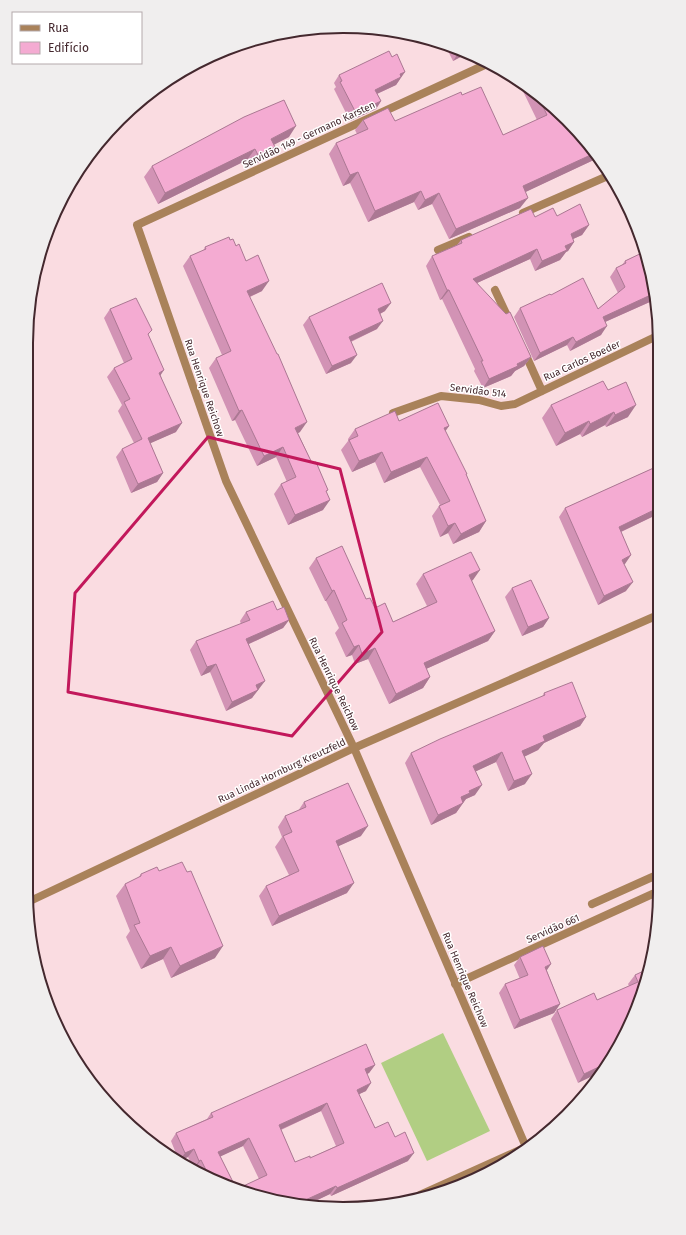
<svg xmlns="http://www.w3.org/2000/svg" width="686" height="1235" font-family="'Fira Sans',sans-serif">
	<style>
		.garden { fill: #b1ce83 }
		.lines { fill: none; stroke-linecap: round; stroke-linejoin: round }
		.street { stroke: #a9825a; stroke-width: 8 }
		.wall { fill: #d293b5; fill-rule: evenodd }
		.shaded-wall { fill: #ab7893 }
		.building { fill: #f4abd2; stroke: #ab7893; fill-rule: evenodd }
		.marked { fill: none; stroke: #c2185b; stroke-width: 3; stroke-linejoin: round }
		.labels { text-anchor: middle; dominant-baseline: central; stroke-width: 3; stroke-linejoin: round; paint-order: stroke }
		.street-label { font-size: 10px; fill: #44282e; stroke: #fff }
		.rim { fill: none; stroke: #44282e; stroke-width: 2 }
	</style>
	<rect width="100%" height="100%" fill="#fadce1"/>
	<path class="garden" d="M443 1033 490 1131 427 1161 381 1063Z"/>
	<g class="lines">
		<path class="street" d="M489 63 137 225 226 481 354 748 526 1147
			M523 213 610 175
			M438 250 469 237
			M495 290 511 324
			M524 351 542 391
			M393 413 441 396 479 400 501 406 515 404 657 336
			M28 902 354 748 658 615
			M592 904 659 874
			M455 984 659 891
			M420 1195 522 1149"/>
	</g>
	<path class="wall" d="M444 43H445L468 53 453 61Z
		M339 75 400 79 396 85 377 94 381 101 376 109 350 121 334 89 336 87 334 83Z
		M518 81 567 119 599 158H598L525 192 520 208 449 239 432 204 418 210 414 202 368 222 350 183 343 186 329 154 336 143 357 134 355 130 363 120 395 121 462 95 503 135 537 120Z
		M289 137 274 144 268 158 250 166 247 160 158 204 144 177 152 166Z
		M557 216 589 225 582 235 573 239 574 242 568 251 566 252 560 260 535 271 530 259 477 283 531 357 524 366 515 371 511 376 483 388 474 371 475 369 442 299 440 300 426 266 432 256 457 245 461 240 535 217Z
		M230 240 236 246 246 261 262 291 250 297 300 432 298 433 312 463 328 490 326 492 323 510 288 525 274 494 281 484 287 482 276 457 257 466 235 420 232 421 209 368 216 358 222 355 183 266 190 256 203 251 205 247Z
		M646 251 657 300 653 302 652 301 605 322 601 335 570 351 567 345 534 361 514 317 520 308 551 295 598 309 618 293 610 277 616 268 622 265 625 261Z
		M110 309 152 330 148 335 161 376 176 432 150 443 163 473 157 482 131 493 116 457 122 449 134 443 118 411 122 405 107 377 114 368 124 363 104 318Z
		M385 311 380 314 377 329 351 342V363L326 374 303 325 309 317Z
		M608 390 628 417 606 427 605 425 582 437 580 434 556 446 542 418 551 405Z
		M399 421 449 426 445 431 466 475 486 521 479 532 453 544 448 533 440 537 432 516 439 506 440 505 420 467 384 483 375 462 352 472 341 450 348 441V439L355 429Z
		M658 466V525L654 516 621 532 631 555 624 564 626 591 598 605 559 517 565 508Z
		M316 558 366 599 375 608 393 622 427 606 416 584 423 574 473 580 471 581 495 631 488 641 426 669 430 677 423 688 389 704 368 659 355 664 352 655 346 657 335 633 339 628 326 601H325L309 568Z
		M512 588 549 618 543 627 522 636 505 597Z
		M277 610 289 620 283 628 249 644 259 689 257 690 252 698 226 711 210 672 201 676 190 650 196 641 241 624 240 621 246 612Z
		M544 693 586 717 580 726 544 743 538 750 524 757 525 784 508 791 496 762 476 771 475 795 466 799 456 813 431 825 405 763 411 753 542 697Z
		M304 802 361 836 338 846 347 893 272 926 259 896 266 886 289 875 275 847 282 837 278 827 285 816 298 811Z
		M159 871 215 958 171 978 163 959 141 969 126 937 130 931 116 896 125 884 138 878 141 874Z
		M520 957 547 971 560 1004 554 1013 514 1029 499 993 505 984 520 979 514 965Z
		M635 975 643 994 578 1083 551 1019 557 1010 597 1000 629 986 628 984Z
		M375 1065 369 1073 367 1074 366 1091 359 1094 375 1128 408 1161 331 1196 330 1194 311 1203 261 1198 259 1179 243 1146 220 1156 235 1186 193 1167 188 1157 179 1161 171 1141 176 1133 207 1119 211 1113ZM321 1111 336 1146 310 1158 295 1162 281 1130Z"/>
	<path class="shaded-wall" d="M462 51 468 53 453 61 459 52Z
		M405 72 396 85 370 97 375 90 400 74Z
		M381 101 376 109 350 121 356 113Z
		M296 126 289 137 264 150 271 139Z
		M275 147 268 158 250 166 258 155Z
		M255 149 247 160 158 204 165 193Z
		M595 153 599 158H598L515 197 523 186Z
		M358 172 350 183 343 186 350 175Z
		M421 191 414 202 368 222 375 211Z
		M439 193 432 204 418 210 425 200Z
		M528 198 520 208 449 239 456 229Z
		M589 225 582 235 564 243 571 234Z
		M574 242 568 251 566 252 560 260 535 271 542 261 565 246Z
		M537 249 530 259 466 288 473 279Z
		M269 281 262 291 240 301 247 291Z
		M447 290H449L442 299 440 300Z
		M655 293 656 295 652 301 596 326 603 317Z
		M656 297 657 300 653 302Z
		M391 303 385 311 372 318 378 309Z
		M383 321 377 329 343 345 349 337Z
		M607 326 601 335 570 351 576 342Z
		M573 337 567 345 534 361 540 353Z
		M357 355 351 363 326 374 332 366Z
		M531 357 524 366 515 371 511 376 483 388 489 379 517 364Z
		M164 370 158 379 159 373Z
		M636 405 628 417 606 427 615 415Z
		M242 410 235 420 232 421 239 411Z
		M614 412 605 425 582 437 590 424Z
		M589 421 580 434 556 446 565 433Z
		M307 422 300 432 288 438 295 428Z
		M182 423 176 432 142 447 148 438Z
		M449 426 442 436 444 428Z
		M283 447 276 457 257 466 264 456Z
		M382 452 375 462 352 472 359 461Z
		M427 457 420 467 384 483 391 472Z
		M163 473 157 482 131 493 138 484Z
		M330 500 323 510 288 525 295 515Z
		M658 508V511L654 516 612 536 619 527Z
		M486 521 479 532 453 544 461 534Z
		M455 523 448 533 440 537 448 526Z
		M631 555 625 564 616 569 622 560Z
		M480 570 473 580 462 585 469 575Z
		M633 582 626 591 598 605 604 596Z
		M334 590 326 601H325L332 591Z
		M549 618 543 627 522 636 528 627Z
		M289 620 283 628 240 648 246 639Z
		M495 631 488 641 417 673 424 663Z
		M359 645 352 655 346 657 354 647Z
		M375 648 368 659 355 664 362 654Z
		M216 664 210 672 201 676 207 667Z
		M430 677 423 688 389 704 396 694Z
		M265 681 252 698 226 711 232 702 256 685Z
		M586 717 580 726 544 743 538 750 515 761 522 751 543 736Z
		M502 752 496 762 466 776 473 766Z
		M532 774 525 784 508 791 514 781Z
		M482 785 475 795 466 799 463 803 461 797 469 791Z
		M463 803 456 813 431 825 438 815Z
		M368 826 361 836 328 851 336 841Z
		M354 883 347 893 272 926 279 916Z
		M223 946 215 958 171 978 180 966Z
		M171 947 163 959 141 969 150 956Z
		M551 964 545 973V967Z
		M560 1004 554 1013 514 1029 520 1020Z
		M607 1063 599 1073 578 1083 584 1074Z
		M375 1065 369 1073 359 1077 365 1069Z
		M371 1083 366 1091 351 1098 357 1090Z
		M327 1103 321 1111 273 1133 279 1125Z
		M249 1138 243 1146 213 1160 218 1152Z
		M194 1149 188 1157 179 1161 185 1153Z
		M414 1153 408 1161 331 1196 337 1188Z
		M201 1160 195 1168H194L199 1161Z
		M336 1186 330 1194 311 1203 301 1202Z"/>
	<path class="building" d="M458 49 462 51 459 52Z
		M389 51 392 57 397 54 405 72 400 74 401 77 375 90 381 101 356 113 340 82 342 81 339 75Z
		M481 87 503 135 547 115 538 96 567 119 595 153 523 186 528 198 456 229 439 193 425 200 421 191 375 211 358 172 350 175 336 143 368 129 363 120 388 108 395 121 461 92 462 95Z
		M284 100 296 126 271 139 275 147 258 155 255 149 165 193 152 166 244 117Z
		M580 204 589 225 571 234 574 242 565 246 567 250 542 261 537 249 473 279 506 314 510 312 531 357 517 364 518 366 489 379 481 361H483L449 290H447L432 256 462 243 461 240 531 209 535 217 553 208 557 216Z
		M229 237 230 240 233 239 236 246 239 244 246 261 258 255 269 281 247 291 277 354H278L307 422 295 428 312 463 316 462 328 490 326 491 330 500 295 515 281 484 296 477 283 447 264 456 242 410 239 411 216 358 231 351 190 256 206 249 205 247Z
		M646 251 655 293 603 317 607 326 576 342 573 337 540 353 520 308 550 294 551 295 583 278 598 309 625 287 616 268 626 263 625 261Z
		M382 283 391 303 378 309 383 321 349 337 357 355 332 366 309 317Z
		M136 298 152 330 148 334 164 370 159 373 182 423 148 438 163 473 138 484 122 449 142 439 124 402 130 399 114 368 132 359 110 309Z
		M603 381 608 390 626 382 636 405 615 415 614 412 590 424 589 421 565 433 551 405Z
		M438 403 449 426 444 428 467 474H466L486 521 461 534 455 523 448 526 439 506 450 501 427 457 391 472 382 452 359 461 349 440 358 436 355 429 395 411 399 421Z
		M658 466V508L619 527 631 555 622 560 633 582 604 596 565 508Z
		M342 546 366 599 370 598 375 608 385 603 393 622 437 602 423 574 471 552 480 570 469 575 495 631 424 663 430 677 396 694 375 648 362 654 359 645 354 647 342 623 347 620 334 590 332 591 316 558Z
		M531 580 549 618 528 627 512 588Z
		M273 601 277 610 284 607 289 620 246 639 265 681 256 685 258 690 232 702 216 664 207 667 196 641 250 620 246 612Z
		M572 682 586 717 543 736 545 741 522 751 532 774 514 781 502 752 473 766 482 785 469 791 470 793 461 797 463 803 438 815 411 753 440 739 545 695 544 693Z
		M348 783 368 826 336 841 354 883 279 916 266 886 299 871 283 836 292 832 285 816 306 807 304 802Z
		M182 862 187 872 191 871 223 946 180 966 171 947 150 956 134 925 140 923 125 884 141 876V874L157 867 159 871Z
		M543 946 551 964 545 967 560 1004 520 1020 505 984 528 975 520 957Z
		M648 969 643 994 617 1051 607 1063 584 1074 557 1010 594 993 597 1000 638 982 635 975Z
		M366 1044 375 1065 365 1069 371 1083 357 1090 375 1128 388 1122 395 1137 405 1132 414 1153 337 1188 336 1186 301 1202 261 1198 239 1188 267 1175 249 1138 218 1152 235 1186 208 1174 201 1160 199 1161 194 1149 185 1153 176 1133 213 1117 211 1113ZM327 1103 344 1143 310 1158V1156L295 1162 279 1125Z"/>
	<path class="marked" d="M208 437 340 469 382 632 292 736 68 692 75 593Z"/>
	<g class="labels">
		<g class="street-label">
			<text transform="translate(309 135) rotate(-25)">Servidão 149 - Germano Karsten</text>
			<text transform="translate(582 361) rotate(-25)">Rua Carlos Boeder</text>
			<text transform="translate(204 388) rotate(71)">Rua Henrique Reichow</text>
			<text transform="translate(478 391) rotate(7)">Servidão 514</text>
			<text transform="translate(334 684) rotate(64)">Rua Henrique Reichow</text>
			<text transform="translate(282 771) rotate(-25)">Rua Linda Hornburg Kreutzfeld</text>
			<text transform="translate(553 929) rotate(-24)">Servidão 661</text>
			<text transform="translate(465 980) rotate(67)">Rua Henrique Reichow</text>
		</g>
	</g>
	<path d="M0 0H686V1235H0ZM343 33H343A310 310 0 0 1 653 343V892A310 310 0 0 1 343 1202H343A310 310 0 0 1 33 892V343A310 310 0 0 1 343 33Z" fill="#f0eeee" fill-rule="evenodd"/>
	<path class="rim" d="M343 33H343A310 310 0 0 1 653 343V892A310 310 0 0 1 343 1202H343A310 310 0 0 1 33 892V343A310 310 0 0 1 343 33Z"/>
	<rect x="12" y="12" width="130" height="52" fill="#ffffff" stroke="#b4a9ab"/>
	<rect x="20" y="25" width="20" height="6" fill="#a9825a" stroke="#b4a9ab"/>
	<text x="48" y="32" font-size="12" fill="#44282e">Rua</text>
	<rect x="20" y="42" width="20" height="12" fill="#f4abd2" stroke="#b4a9ab"/>
	<text x="48" y="52" font-size="12" fill="#44282e">Edifício</text>
</svg>
